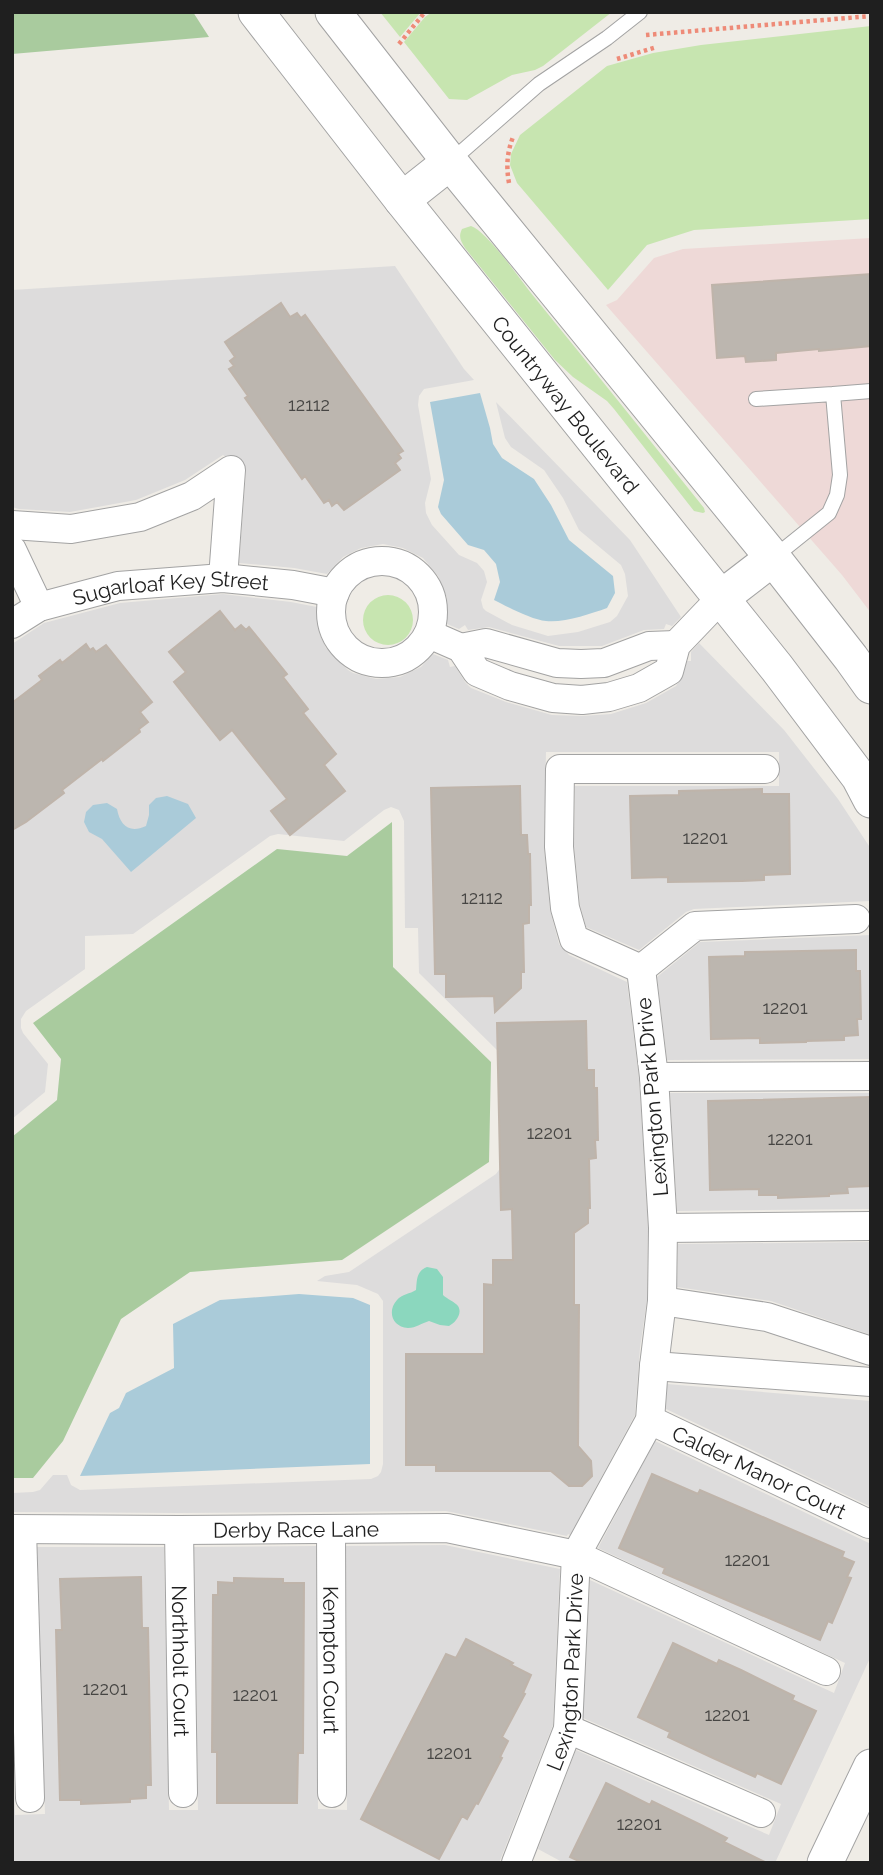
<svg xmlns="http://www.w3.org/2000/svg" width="883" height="1875" font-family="Raleway,sans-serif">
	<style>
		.residential { fill: #dddcdc }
		.commercial { fill: #eed9d7 }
		.grass { fill: #c7e5b0 }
		.forest { fill: #a9cb9e }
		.pitch { fill: #8bd7be }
		.water { fill: #aacbd9 }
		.building { fill: #bcb6af; stroke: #bfb4aa; stroke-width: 2 }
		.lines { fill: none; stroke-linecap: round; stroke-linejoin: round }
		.service-casing { stroke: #a3a3a3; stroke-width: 16 }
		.minor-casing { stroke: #a3a3a3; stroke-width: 30 }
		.tertiary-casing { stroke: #a3a3a3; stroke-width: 37 }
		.path { stroke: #ee8b78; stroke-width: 4.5; stroke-dasharray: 3.5 3.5; stroke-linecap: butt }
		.service { stroke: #fff; stroke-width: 14 }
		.minor { stroke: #fff; stroke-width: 28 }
		.tertiary { stroke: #fff; stroke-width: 35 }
		.labels { text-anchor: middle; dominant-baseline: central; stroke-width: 6; stroke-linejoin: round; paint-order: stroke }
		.number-label { font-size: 18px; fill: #464543 }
		.street-label { font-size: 21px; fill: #1f1f1f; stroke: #fff }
	</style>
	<rect width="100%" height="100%" fill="#efece6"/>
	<path class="residential" d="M395 266 464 369 474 380 424 389 419 396 418 405 431 479 425 503 426 513 432 525 459 555 477 563 484 571 487 582 481 600 483 608 486 611 512 625 548 636 578 632 610 622 617 616 628 596 625 574 621 565 579 530 563 498 544 470 511 447 505 438 496 402 630 540 681 617 672 626 666 624 664 629 644 630 602 646H559L489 627 468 630 465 625 459 629 447 624V598L438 576 423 558 403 548 383 544 361 548 343 557 327 574 294 568 239 563 246 472 223 455 185 480 136 500 70 512 19 509 12 507V290Z
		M223 594 291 602 317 607V617L320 635 326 648 348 670 353 673 376 679 400 677 421 667 433 654 448 660 450 667 455 666 465 682 471 688 506 702 552 715 582 716 611 714 646 703 676 686 683 675 687 661H691V652L699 643 784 730 838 799 871 849V906L870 901 694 909 686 912 639 950 586 927 580 905 574 846 575 786H779V752H546L544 848 550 910 559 944 569 955 627 982 639 1078 648 1228 647 1300 640 1348 635 1415 570 1535 568 1534 567 1536 446 1511 178 1513 12 1512V1493L33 1492 40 1490 53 1475H67L71 1485 80 1490 371 1479 378 1476 381 1472 383 1464V1301L378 1294 357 1285 317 1281 325 1276 349 1272 496 1174 501 1167V1054L419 973 418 928H405L404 821 399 810 391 807 384 810 344 841 278 834 270 836 133 934 85 936V969L26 1011 21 1019V1028L23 1033 48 1064 45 1092 12 1119V644L44 623 120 603Z
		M871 935V1059L667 1060 657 977 700 942Z
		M670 1093H871V1209L677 1211Z
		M871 1242V1335L771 1301 677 1287 678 1244Z
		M667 1384 871 1401V1507L666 1409Z
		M655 1441 871 1544V1656L775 1863H564L538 1849 576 1750 769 1835 781 1804 583 1718 590 1580 834 1693 845 1663 598 1548Z
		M445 1545 560 1569 553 1725 499 1863H12V1712L15 1815 45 1814 37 1547H164L169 1810H198L194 1547 316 1546 318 1809 347 1810 346 1546Z"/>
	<path class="commercial" d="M871 238V613L842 575 606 305 617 300 654 258 683 249Z"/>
	<path class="grass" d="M380 12H421L400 37Z
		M432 12H612L543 66 535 70 512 75 467 100 449 99 404 42 425 17Z
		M871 26V219L694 230 647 245 608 290 517 183 510 165 511 154 520 135 607 66 653 53 701 45Z
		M471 226C488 232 522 282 535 298 592 368 648 438 704 508L705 512 703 513 694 511 614 409 607 401 573 377 555 360 465 248C461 241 458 237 462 229Z
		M363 620a25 25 0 1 1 50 0a25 25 0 1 1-50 0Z"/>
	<path class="forest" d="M12 12H193L209 37 12 54Z
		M392 822 393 967 491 1062 489 1162 342 1260 190 1272 121 1319 63 1441 33 1478H12V1137L57 1100 61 1059 33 1023 277 849 347 856Z"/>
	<path class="pitch" d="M427 1267 437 1269 443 1277V1295C447 1299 455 1302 458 1306 463 1314 455 1323 449 1326L440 1325 429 1321C422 1323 416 1328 408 1328 392 1327 387 1311 397 1300 402 1294 410 1294 416 1290 417 1281 416 1271 427 1267Z"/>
	<path class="water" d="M480 393 490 428 493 444 502 458 534 479 551 505 569 540 613 576 615 593 607 608C590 614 564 623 546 621 532 620 508 607 494 600L500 582 496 564 484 550 468 545 441 514 438 507 444 480 430 402Z
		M167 796 188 804 196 818 131 872 102 839 89 832 84 822 86 812 93 805 107 803 117 809C120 825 129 834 146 826L149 815V805L156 798Z
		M299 1294 353 1298 370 1305V1464L80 1476 110 1413 119 1408 126 1393 174 1368 173 1324 220 1300Z"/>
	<path class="building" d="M871 274V346L819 351V349L776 353V360L746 362 745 356 717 358 712 285Z
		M281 303 290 317 297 313 301 318 305 315 403 451 398 454 401 458 395 463 400 470 344 510 337 502 332 506 329 500 324 503 305 476 302 479 245 398 248 396 229 369 234 366 230 361 235 357 225 342Z
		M220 611 235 630 241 625 246 630 249 627 287 674 283 677 308 709 303 713 336 754 324 765 345 791 290 835 271 811 287 799 232 730 220 740 174 682 186 672 169 652Z
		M86 644 90 650 93 648 96 652 106 645 152 702 140 712 148 722 139 729 140 732 103 761 102 759 62 790 64 793 26 822 12 830V703L42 680 39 676 60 660 62 663Z
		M520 786 521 835H527L528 854H530L531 905H529V923L523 924 524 972H521V988L495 1012 494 996 446 997V974H435L431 788Z
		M762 789V794H789L790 874 764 875V880L742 881 668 882V877L632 878 630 796 679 795V791Z
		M856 950V971H860L861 1019H857L858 1035 844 1036V1040L806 1041V1042L760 1043V1038L711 1039 709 957 745 956V952Z
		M586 1021 587 1070H594V1088H597L598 1140H595L596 1158 589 1159 590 1208H588V1223L574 1233V1305H579L578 1446 591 1461 592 1476 582 1486H569L551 1471H436V1465H406V1354H484V1284L493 1285V1260H513L512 1209 501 1210 497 1023Z
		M871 1097V1186L847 1187 848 1193 829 1194V1196L778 1198V1195H759V1189L710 1190 708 1101Z
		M652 1474 698 1494 700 1490 844 1552 842 1557 854 1562 847 1577 851 1578 832 1623 828 1621 820 1640 663 1573 665 1568 619 1548Z
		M141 1577 142 1628H148L151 1785H146V1798L130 1799V1802L81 1804V1800H60L56 1630H62L60 1579Z
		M234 1578 283 1579V1583H304L303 1753H298L297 1803H217V1752H212L213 1595H218V1582L234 1583Z
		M466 1639 513 1663 511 1665 531 1675 523 1693 525 1694 502 1737 508 1741 500 1757 502 1758 478 1804 476 1803 467 1819 462 1816 439 1859 361 1819 446 1654 456 1658Z
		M673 1643 717 1664 719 1660 741 1670 794 1696 792 1700 816 1711 781 1784 757 1773 755 1777 713 1758 668 1737 670 1732 638 1717Z
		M606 1783 650 1805 652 1801 701 1825 727 1838 724 1842 767 1863H583L570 1857Z"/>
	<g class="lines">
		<g class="service-casing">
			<path id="service" d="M450 162 539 84 607 38 640 12
				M756 399 833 394
				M773 558 829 513 837 495 840 475 833 394 871 391"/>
		</g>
		<g class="minor-casing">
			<g id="minor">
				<path d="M12 525 71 529 140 517 192 496 231 470 223 578"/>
				<path d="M12 550 39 607"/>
				<circle cx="382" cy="612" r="51"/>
				<path id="s1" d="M12 624 39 607 118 586 223 578 293 585 335 593"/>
				<path d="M429 634 461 648 477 672 510 686 553 698 582 700 609 697 639 688 669 671 676 645 721 598"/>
				<path d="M461 648 486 643 557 663 581 664 604 663 649 646 676 645"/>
				<path d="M641 969 574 939 565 908 559 847 560 769H765"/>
				<path d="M641 969 695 926 856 919"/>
				<path d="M654 1077 871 1076"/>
				<path d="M663 1228 871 1226"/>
				<path d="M662 1301 767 1317 871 1351"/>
				<path d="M654 1366 871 1382"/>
				<path id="s2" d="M650 1420 869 1524"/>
				<path id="s3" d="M12 1529 179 1530 447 1528 576 1555 826 1671"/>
				<path id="s4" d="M331 1529 332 1793"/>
				<path d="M22 1530 30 1798"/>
				<path id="s5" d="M179 1530 183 1793"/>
				<path d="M568 1729 761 1813"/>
				<path id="s6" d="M516 1863 568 1729 576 1555 650 1420 654 1366 662 1301 663 1228 654 1077 641 969"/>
			</g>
		</g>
		<g class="tertiary-casing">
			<g id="tertiary">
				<path id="s7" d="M256 12 402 200 777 668 859 777 871 800"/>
				<path d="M333 12 450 162 773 558 851 658 871 686"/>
				<path d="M402 200 450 162"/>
				<path d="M721 598 773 558"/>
				<path d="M825 1863 871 1767"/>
			</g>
		</g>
		<path class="path" d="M646 35 871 16
			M399 44 425 12
			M617 59 657 47
			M509 183C506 166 507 153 513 137"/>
		<use href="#service" class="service"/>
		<use href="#minor" class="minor"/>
		<use href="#tertiary" class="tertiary"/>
	</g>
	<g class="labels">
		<g class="number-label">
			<text x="309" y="404">12112</text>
			<text x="705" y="837">12201</text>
			<text x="482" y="897">12112</text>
			<text x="785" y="1007">12201</text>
			<text x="549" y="1132">12201</text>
			<text x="790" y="1138">12201</text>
			<text x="747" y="1559">12201</text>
			<text x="105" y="1688">12201</text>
			<text x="255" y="1694">12201</text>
			<text x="727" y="1714">12201</text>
			<text x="449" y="1752">12201</text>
			<text x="639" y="1823">12201</text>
		</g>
		<g class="street-label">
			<text stroke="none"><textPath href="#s7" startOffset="500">Countryway Boulevard</textPath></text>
			<text stroke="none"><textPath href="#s1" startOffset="166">Sugarloaf Key Street</textPath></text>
			<text transform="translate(652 1097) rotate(-95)">Lexington Park Drive</text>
			<text stroke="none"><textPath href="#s2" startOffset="121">Calder Manor Court</textPath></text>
			<text stroke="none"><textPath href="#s3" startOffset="284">Derby Race Lane</textPath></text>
			<text stroke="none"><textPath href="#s4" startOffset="131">Kempton Court</textPath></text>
			<text stroke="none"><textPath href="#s5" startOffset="131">Northholt Court</textPath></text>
			<text stroke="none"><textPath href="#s6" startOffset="200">Lexington Park Drive</textPath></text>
		</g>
	</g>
	<rect width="883" height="1875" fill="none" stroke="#1f1f1f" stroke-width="28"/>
</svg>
